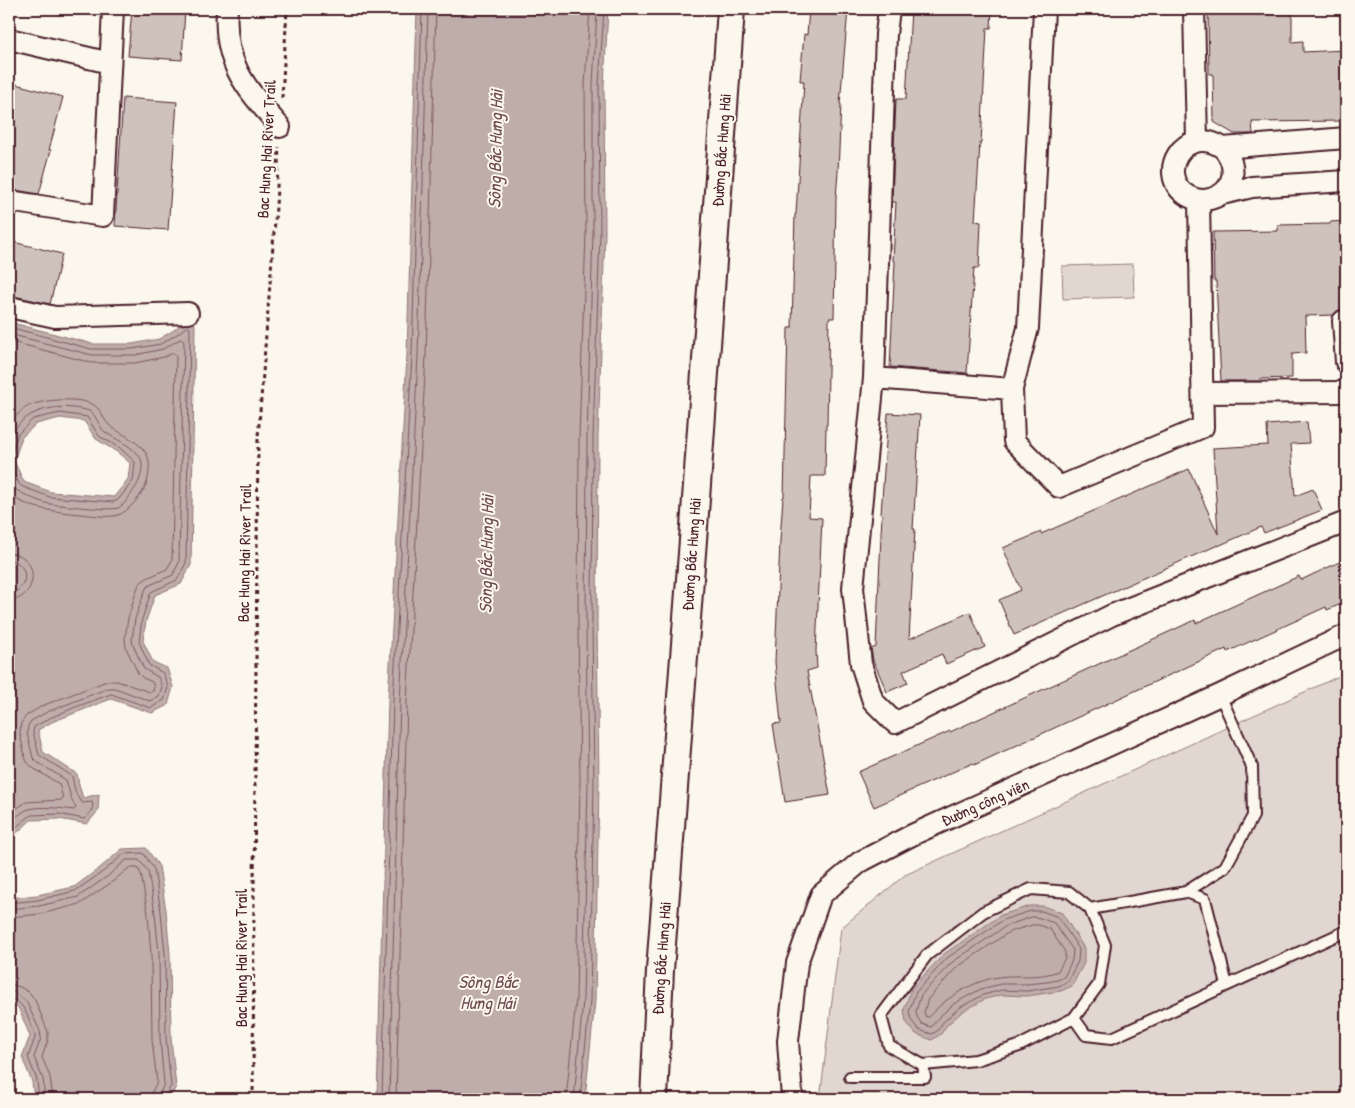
<svg xmlns="http://www.w3.org/2000/svg" width="1355" height="1108" font-family="'Patrick Hand',sans-serif">
	<style>
		.green { fill: #e2d7d0; stroke: #967b7e }
		.water { fill: #bfadaa; stroke: #907477; fill-rule: evenodd }
		.lines { fill: none; stroke-linecap: round; stroke-linejoin: round }
		.shore { stroke: #79585e; stroke-width: 1 }
		.building { fill: #cfc2bc; stroke: #4a1f2b }
		.service-casing { stroke: #4a1f2b; stroke-width: 14 }
		.minor-casing { stroke: #4a1f2b; stroke-width: 24 }
		.tertiary-casing { stroke: #4a1f2b; stroke-width: 30 }
		.path { stroke: #4a1f2b; stroke-width: 3; stroke-dasharray: 4 4; stroke-linecap: butt }
		.service { stroke: #fbf7ec; stroke-width: 10 }
		.minor { stroke: #fbf7ec; stroke-width: 20 }
		.tertiary { stroke: #fbf7ec; stroke-width: 26 }
		.labels { text-anchor: middle; dominant-baseline: central; stroke-width: 4; stroke-linejoin: round; paint-order: stroke }
		.street-label { font-size: 16px; fill: #4a1f2b; stroke: #fbf7ec }
		.water-label { font-size: 18px; font-style: italic; fill: #6d4a51; stroke: #fbf7ec }
	</style>
	<rect width="100%" height="100%" fill="#fbf7ec"/>
	<filter id="ink" filterUnits="userSpaceOnUse"><feTurbulence type="fractalNoise" baseFrequency=".02" numOctaves="2"/><feDisplacementMap in="SourceGraphic" scale="10" xChannelSelector="R" yChannelSelector="G"/><feConvolveMatrix kernelMatrix="1 2 1 2 8 2 1 2 1" color-interpolation-filters="sRGB"/></filter>
	<g filter="url(#ink)">
		<path class="green" d="M1133 264 1134 297 1063 299 1062 266Z
			M1346 673V1094L1334 1099H820L841 928 905 875Z"/>
		<path class="water" d="M417 9H608L604 85 605 233 598 437 597 623 599 783 595 1001 585 1099H377L388 701 407 355Z
			M186 320 195 324 191 565 181 584 155 595 146 621 143 641 153 662 167 668 173 687 168 705 152 713 111 699 52 722 38 730 43 752 77 774 79 785 83 798 99 794 98 811 87 824 59 819 31 820 9 840V585L14 575 9 570V408L10 405 9 398V322L93 344H132L159 339 174 330ZM60 418 84 421 96 439 117 452 130 463 128 479 114 497 51 492 24 482 14 461 22 437 36 424Z
			M146 848 159 866 166 911 170 954 171 1039 176 1087 169 1099H34L32 1082 22 1057 30 1036 18 1007 9 1002V898L37 895 74 887 101 867 122 849Z
			M1030 906H1043L1062 913 1084 948V963L1072 986 1061 991 1027 996 1002 995 985 999 962 1012 947 1025 941 1034 932 1040 916 1034 906 1022 904 1010 911 989 944 954 1001 915Z"/>
		<g class="lines">
			<path class="shore" d="M9 327 91 349H132L161 344 177 334 186 327H189L190 329 186 563 177 580 151 592 142 619 139 642 149 665 163 673 168 687 164 700 151 708 111 694 73 708 50 718 34 727 33 732 39 755 72 776C74 785 75 798 83 803L92 802C95 808 89 815 84 819L59 814 31 815 9 833
				M9 334 92 355H135L163 349 180 339 183 340 184 342 179 562 173 575 150 585 146 588 135 619 132 639 133 645 144 669 158 677 162 687 159 696 150 701 115 688H109L47 712 31 721 28 726 27 733 33 758 37 762 66 780 72 801 76 808 74 810C61 808 41 806 29 809 22 811 14 819 9 824
				M9 341 92 363H135L164 357 173 353 176 355 172 560 167 569 147 578 140 583 137 589 128 618 125 638 126 648 138 673 143 678 152 682 154 687 153 691 150 692 117 681H107L44 705 27 715 21 723 20 734 25 757 27 762 33 768 59 784 63 798 61 800 26 802 9 814
				M9 424C14 419 19 412 25 408 39 399 82 396 95 406 102 411 103 419 109 425 112 428 117 430 121 433 130 438 143 446 147 455 151 463 149 477 146 485 143 494 127 513 118 515 109 518 91 515 80 514 60 512 23 509 9 493
				M9 441C19 413 46 405 74 408 78 409 84 409 89 411 97 415 98 426 105 432 114 439 136 447 141 459 144 467 140 482 135 488 131 494 125 505 118 508 110 511 60 505 50 504 39 502 27 496 18 491L14 488 9 477
				M9 459 18 434 33 419 60 413 87 417 99 436 120 448 135 462 133 481 118 500 113 502 50 497 23 487 19 484 9 462
				M9 553C41 554 39 599 9 601
				M9 560C31 562 29 592 9 593
				M9 903 38 900 75 891 104 871 124 854 142 853 144 854 154 869 161 912 165 954 166 1039 171 1086 165 1096V1099
				M9 909 39 906 78 897 108 876 126 860H139L148 871 155 913 159 954 160 1039 164 1084 160 1093 159 1099
				M1031 911H1042L1058 917 1079 949 1078 961 1068 981 1059 986 1027 991 1002 990 983 995 959 1008 943 1022 937 1031 932 1034 919 1030 911 1020 909 1011 916 992 947 958 1003 920Z
				M9 917 41 914 80 904 112 882 129 868H138L141 874 148 914 151 955 152 1040 157 1082 152 1092 151 1099
				M1032 917 1040 918 1054 923 1073 950 1072 960 1064 977 1058 980 1047 982 1026 984H1001L981 989 955 1003 939 1017 931 1027 922 1024 917 1017 916 1011 921 995 933 982 951 963 1006 926Z
				M1033 925H1039L1050 929 1065 952V958L1058 971C1039 979 1019 974 999 977 975 980 944 998 929 1017H926L924 1012 928 999 956 968 1009 932Z
				M9 984 20 987 30 993 35 1000 48 1032V1040L42 1057 50 1077 53 1099
				M9 991 15 993 26 1001 40 1031 41 1038 34 1057 43 1079 45 1099
				M9 998C25 1000 29 1021 35 1034V1038L28 1057 37 1080 39 1099
				M382 1099 393 701 412 355 422 9
				M389 1099 400 702 418 356 428 9
				M396 1099 407 702 426 356 436 9
				M566 1099 576 1000 580 782 578 623 579 437 586 233 585 84 590 9
				M574 1099 583 1000 588 783 586 623 587 437 593 233V85L597 9
				M580 1099 590 1001 594 783 592 623 593 437 600 233 599 85 604 9"/>
		</g>
		<path class="building" d="M132 9H185L182 60 128 56Z
			M809 9H848L840 104H841L838 172 836 198 834 318H829L827 425H826L825 476H811L809 517 822 518 816 651 817 668 807 671 830 795 785 802 773 724 781 723 775 662 780 541 783 497H784L788 328H792L795 214H796L804 81H800L804 34 807 35Z
			M911 9H992L991 28H987L981 143H980L975 221 981 222 979 268H974L967 373 890 367 895 261H893L896 202H892L896 99H906Z
			M1208 9H1292V42L1303 41V52L1346 50V121L1252 122 1253 134H1234L1214 122 1213 74H1209Z
			M12 83 63 97 49 150H51L39 194 9 189V95Z
			M123 98 177 102 168 230 115 226Z
			M1346 221V310L1342 309 1337 311 1333 315 1305 316 1306 353 1292 354V378L1260 379V381H1221L1216 281H1214L1213 232 1278 231V225L1330 224V222Z
			M9 241 62 254 50 304 9 295Z
			M888 413 920 415 913 529H915L909 639 970 612 985 647 946 664 942 654 903 671 908 683 887 692 873 660 871 649 876 647 882 514H881Z
			M1307 422 1309 443 1291 444 1295 496 1313 489 1322 510 1264 533 1261 527 1218 546V545L1014 635 999 600 1021 590 1003 548 1041 532V534L1189 469 1218 534 1213 448 1268 445 1267 425Z
			M1346 559V602L1327 610 1326 607 1227 652 1226 649 974 765 973 763 874 807 858 772 950 731V732L1195 620 1196 623 1299 576 1301 580Z"/>
		<g class="lines">
			<g class="service-casing">
				<path id="service" d="M1186 892 1205 899 1227 985
					M1090 909 1105 945 1099 984 1074 1018 1086 1035 1112 1038 1346 931
					M923 1065 976 1060 1019 1046 1074 1018
					M850 1077H925L923 1065 889 1046 881 1016 927 955 983 912 1031 889 1069 892 1090 909 1186 892 1225 867 1253 816 1252 767 1220 695"/>
			</g>
			<g class="minor-casing">
				<path id="minor" d="M227 9C223 64 246 88 280 127
					M889 9 886 34 874 378 1012 389
					M1044 9 1028 328 1012 389 1014 441 1059 487 1203 427 1199 200
					M1194 9 1197 141
					M9 39 110 63
					M1223 148C1239 166 1235 193 1210 199 1202 201 1195 200 1188 196 1154 176 1183 122 1223 148L1346 138
					M1222 194 1252 187 1346 181
					M9 201 103 216 113 9
					M9 307 55 317 188 313
					M1343 321 1346 362
					M874 378 853 588 861 664 873 701 895 723 1112 615 1346 522
					M1203 393 1346 392
					M792 1099 788 1041 797 963 821 895 860 862 912 835 1220 695 1346 635"/>
			</g>
			<g class="tertiary-casing">
				<path id="tertiary" d="M654 1099 660 970 694 527 731 9"/>
			</g>
			<path class="path" d="M282 98 287 9
				M253 1099 254 888 258 437 276 207 279 147"/>
			<use href="#service" class="service"/>
			<use href="#minor" class="minor"/>
			<use href="#tertiary" class="tertiary"/>
		</g>
	</g>
	<g class="labels">
		<g class="street-label">
			<text transform="translate(266 149) rotate(-87)">Bac Hung Hai River Trail</text>
			<text transform="translate(721 150) rotate(-86)">Đường Bắc Hưng Hải</text>
			<text transform="translate(244 553) rotate(-89)">Bac Hung Hai River Trail</text>
			<text transform="translate(691 554) rotate(-86)">Đường Bắc Hưng Hải</text>
			<text transform="translate(985 802) rotate(-24)">Đường công viên</text>
			<text transform="translate(241 958) rotate(-90)">Bac Hung Hai River Trail</text>
			<text transform="translate(661 958) rotate(-86)">Đường Bắc Hưng Hải</text>
		</g>
		<g class="water-label">
			<text transform="translate(495 149) rotate(-89)">Sông Bắc Hưng Hải</text>
			<text transform="translate(486 554) rotate(-89)">Sông Bắc Hưng Hải</text>
			<text x="488" y="981">Sông Bắc<tspan x="488" dy="21">Hưng Hải</tspan></text>
		</g>
	</g>
	<rect width="1355" height="1108" fill="none" stroke="#fbf7ec" stroke-width="30"/>
	<rect x="15" y="15" width="1325" height="1078" fill="none" stroke="#4a1f2b" stroke-width="2" filter="url(#ink)"/>
</svg>
